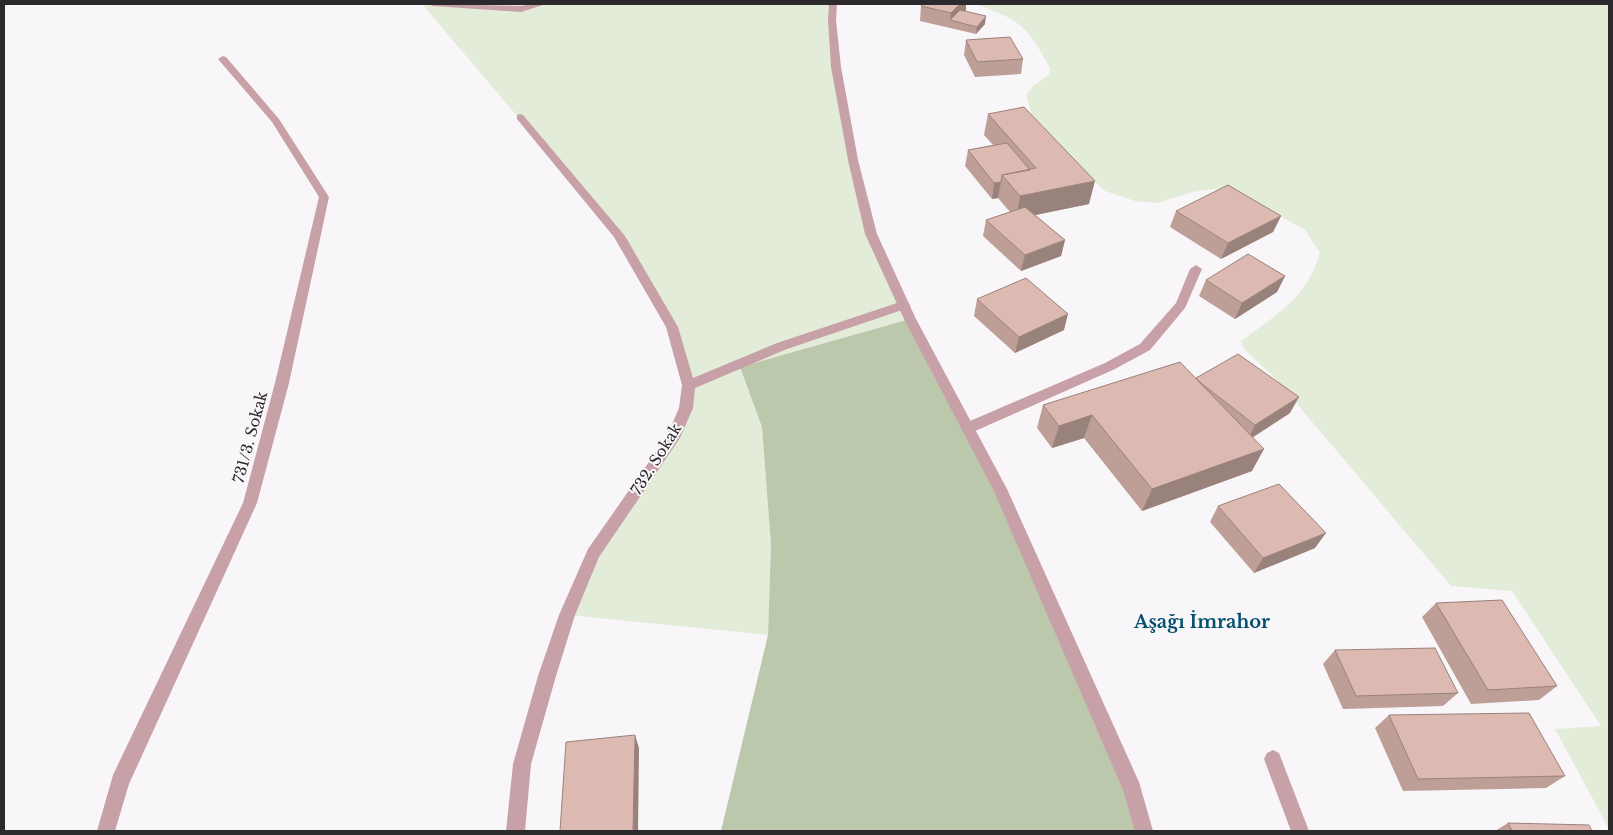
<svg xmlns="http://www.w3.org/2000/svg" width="1613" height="835" font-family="'Libre Baskerville',serif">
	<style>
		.green { fill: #e3ecd8 }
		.forest { fill: #bbc8ac }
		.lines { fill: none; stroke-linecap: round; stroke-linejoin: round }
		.minor { fill: #c7a1a7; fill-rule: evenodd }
		.tertiary { fill: #c7a1a7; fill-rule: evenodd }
		.wall { fill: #bd9f98 }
		.shaded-wall { fill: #9a827c }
		.building { fill: #dcb9b1; stroke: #9a827c }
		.labels { text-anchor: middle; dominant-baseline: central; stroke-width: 4; stroke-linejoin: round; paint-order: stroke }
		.street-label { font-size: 15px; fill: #2b292b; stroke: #f9f6f9 }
		.quarter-label { font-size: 18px; font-weight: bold; fill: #05516d; stroke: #f9f6f9 }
	</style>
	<rect width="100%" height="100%" fill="#f9f6f9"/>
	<path class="green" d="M422 4H833L832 20 871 234 910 319 740 367 762 426 771 545 768 635 567 615 593 554 686 408 672 327 619 236Z
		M975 4H1609V829L1555 729 1601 726 1512 591 1451 586 1275 378 1244 349 1241 341C1277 314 1306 299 1320 253L1305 230 1243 196 1216 189 1193 192 1157 203 1135 201 1105 191 1034 123 1026 95 1034 85 1049 75 1050 68C1027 26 1021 20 975 4Z"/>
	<path class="forest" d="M910 319 1000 489 1132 789 1144 831H721L768 635 771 545 762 427 740 367Z"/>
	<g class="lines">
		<path class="minor" d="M429 4 521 6 533 4H546L521 12 433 6Z
			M223 56 226 57 279 119 329 197 289 383 257 503 129 784 115 831H97L113 775 243 503 275 383 319 197 272 122 218 59Z
			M520 114 523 115 625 236 678 327 693 378 777 343 900 302H908L910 305 908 308 787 349 695 388 693 408 680 438 599 557 575 615 556 676 531 764 525 831H506L513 764 538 676 559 615 588 549 667 436 679 408 682 385 666 327 614 237 517 119V115Z
			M1196 265 1202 269 1185 308 1150 350 1115 369 973 432 968 433 963 432 961 428 963 424 1105 363 1140 344 1176 303 1190 269Z
			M1273 750 1279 753 1309 831H1291L1264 759 1267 753Z"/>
		<path class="tertiary" d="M829 4H837L836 20 841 67 858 160 877 234 916 319 1007 489 1139 782 1153 831H1135L1123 790 993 489 904 319 865 234 848 160 831 67 828 20Z"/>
	</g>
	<path class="wall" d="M923 4H966V10L965 11 985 24 976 34 920 21 921 6Z
		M966 40 1023 59 1021 74 975 77 964 55Z
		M988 114 1089 204 1035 215 1065 240 1061 256 1021 271 983 236 986 220 1010 212 998 198 992 199 965 166 968 150 993 145 984 135Z
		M1176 211 1281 216 1273 232 1221 259 1170 227Z
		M1285 276 1277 292 1235 319 1199 296 1206 280Z
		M977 299 1064 330 1015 353 974 316Z
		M1196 378 1290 413 1253 437 1252 471 1142 511 1084 438 1052 448 1037 428 1043 405Z
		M1218 506 1315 548 1254 573 1210 522Z
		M1436 603 1557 686 1539 700 1471 704 1422 617Z
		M1335 650 1458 693 1443 706 1343 709 1323 664Z
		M1389 715 1565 776 1546 788 1403 791 1375 728Z
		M1508 823 1592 831H1495Z"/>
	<path class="shaded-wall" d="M960 4H966V10L955 21 950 20 949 28 951 13Z
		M986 16 985 24 976 34 977 27Z
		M1095 181 1089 204 1016 219 1020 196Z
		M1001 182 998 198 992 199 994 183Z
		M1281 216 1273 232 1221 259 1228 243Z
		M1065 240 1061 256 1021 271 1025 255Z
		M1285 276 1277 292 1235 319 1242 303Z
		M1068 314 1064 330 1015 353 1019 337Z
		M1299 397 1290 413 1247 441 1255 425Z
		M1092 415 1084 438 1052 448 1059 426Z
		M1264 449 1252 471 1142 511 1152 489Z
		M1326 533 1315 548 1254 573 1263 558Z
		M635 735 639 748 638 831H633Z"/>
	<path class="building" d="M923 4H960L951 13 921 6Z
		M960 10 986 16 977 27 950 20Z
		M1010 37 1023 59 977 62 966 40Z
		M1024 107 1095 181 1020 196 1002 175 1036 168 988 114Z
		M1007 143 1030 170 1002 175 1001 182 994 183 968 150Z
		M1228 185 1281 216 1228 243 1176 211Z
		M1025 207 1065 240 1025 255 986 220Z
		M1248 254 1285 276 1242 303 1206 280Z
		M1026 278 1068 314 1019 337 977 299Z
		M1238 354 1299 397 1255 425 1202 384 1196 378Z
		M1180 362 1264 449 1152 489 1092 415 1059 426 1043 405Z
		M1279 484 1326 533 1263 558 1218 506Z
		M1502 600 1557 686 1488 690 1436 603Z
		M1435 648 1458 693 1356 696 1335 650Z
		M1529 713 1565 776 1418 779 1389 715Z
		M635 735 633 831H560L566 742Z
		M1508 823 1589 825 1592 831H1512Z"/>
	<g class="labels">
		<g class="street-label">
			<text transform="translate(250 437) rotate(-75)">731/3. Sokak</text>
			<text transform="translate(656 459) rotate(-58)">732. Sokak</text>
		</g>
		<g class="quarter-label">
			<text x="1202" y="622">Aşağı İmrahor</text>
		</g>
	</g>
	<rect width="1613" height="835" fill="none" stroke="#2b292b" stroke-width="10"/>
</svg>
